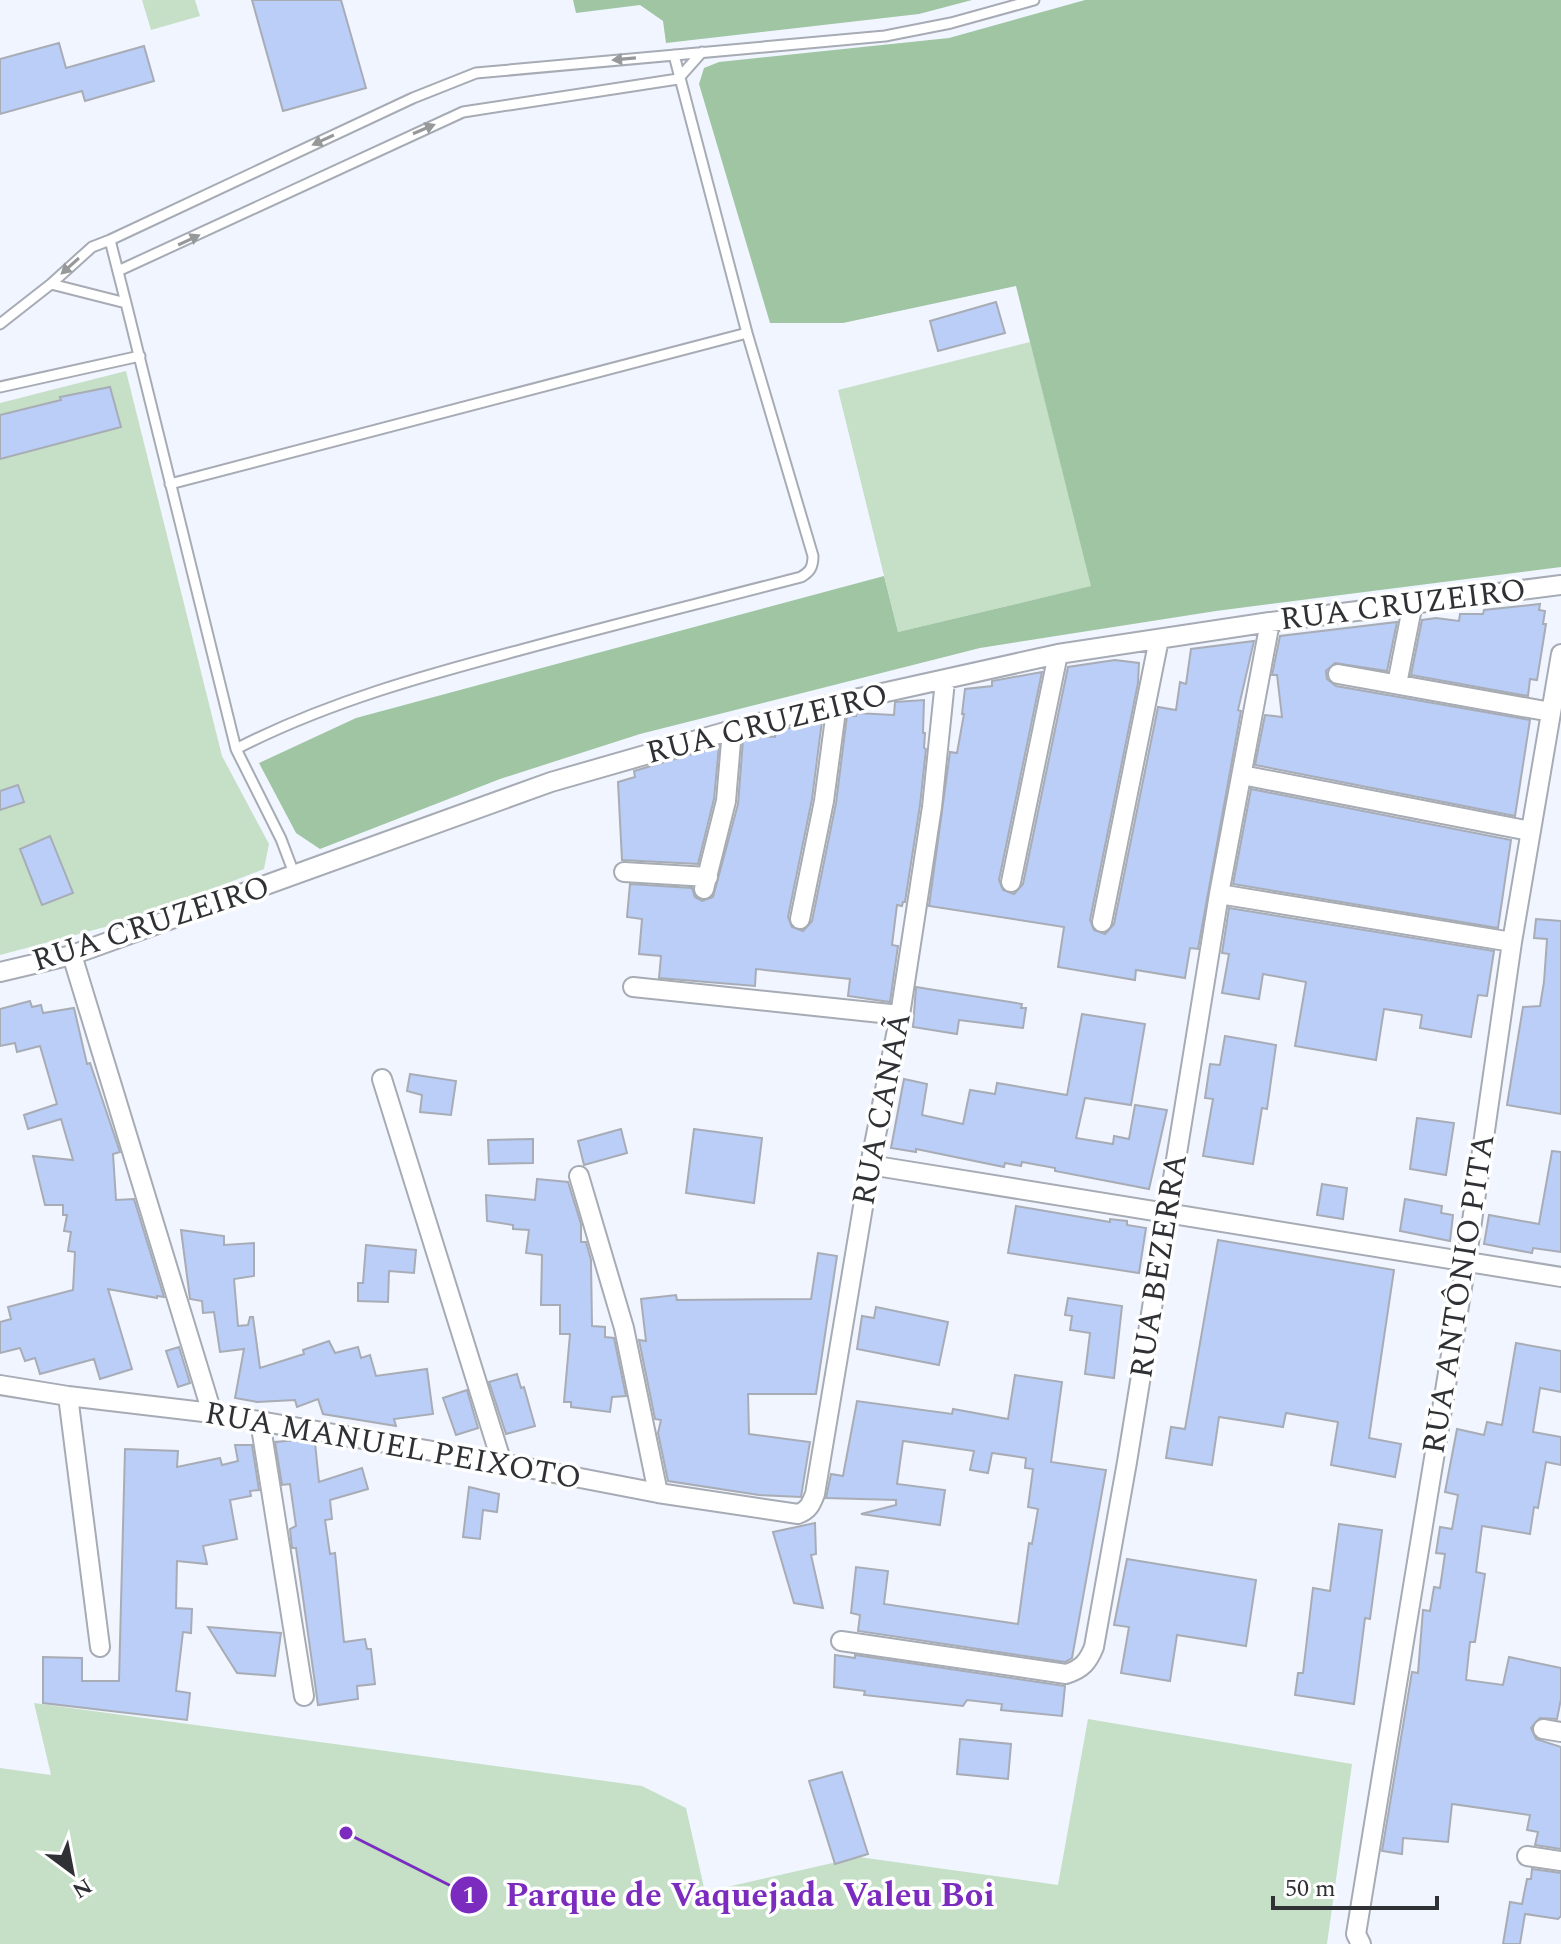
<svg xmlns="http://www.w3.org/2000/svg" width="1561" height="1944" font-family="Spectral,serif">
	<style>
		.green { fill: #c5e0c7 }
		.forest { fill: #9fc5a3 }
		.building { fill: #bacef8; stroke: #a8acb5; stroke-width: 2 }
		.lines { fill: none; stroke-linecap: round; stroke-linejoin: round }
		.lane-casing { stroke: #a6abb4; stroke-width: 13 }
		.street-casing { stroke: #a6abb4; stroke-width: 22 }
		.lane { stroke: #fff; stroke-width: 9 }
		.street { stroke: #fff; stroke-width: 18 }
		.oneway { fill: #97989a }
		.labels { text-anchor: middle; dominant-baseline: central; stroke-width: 7; stroke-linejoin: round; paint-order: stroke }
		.street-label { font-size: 32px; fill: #2f3135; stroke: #fff }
		.leader { fill: none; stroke: #7b2cbf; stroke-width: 3 }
		.callout-dot { fill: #7b2cbf; stroke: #fff; stroke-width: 3 }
		.mark-label { font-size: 24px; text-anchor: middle; font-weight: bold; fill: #fff }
		.callout-label { font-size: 34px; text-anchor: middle; font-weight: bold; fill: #7b2cbf; stroke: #fff; stroke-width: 7; stroke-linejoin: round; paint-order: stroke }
	</style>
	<rect width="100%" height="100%" fill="#f1f5ff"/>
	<path class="green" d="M142 0H195L200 16 151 30Z
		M1030 342 1092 586 898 632 838 390Z
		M126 371 222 756 269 844 264 869 135 919 0 955V403Z
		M34 1703 642 1786 686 1808 705 1892 859 1857 1058 1885 1088 1719 1352 1764 1327 1944H0V1768L51 1775Z"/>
	<path class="forest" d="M573 0H972L919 14 666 43 663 21 640 5 576 13Z
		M1085 0H1561V567L1216 611 980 648 640 734 500 779 320 849 296 833 259 763 356 718 884 576 898 632 1091 586 1016 286 843 323H770L699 84 704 68 719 62 949 38Z"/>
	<path class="building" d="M252 0H341L366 88 283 111Z
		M59 43 66 68 144 46 154 81 85 101 82 91 0 114V59Z
		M996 302 1005 333 938 351 930 321Z
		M110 387 121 427 0 459V415L61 400 60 397Z
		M1540 604 1539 610 1545 611 1543 624H1546L1537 680 1530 679 1528 696 1411 675 1422 620 1436 618 1459 621 1460 614H1483L1484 610Z
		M1397 622 1387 671 1335 663 1326 671 1327 679 1336 686 1530 720 1515 816 1255 765 1265 715 1282 717 1277 675H1272L1280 636Z
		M1254 641 1238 710 1241 711 1198 949 1190 948 1185 978 1136 970 1135 980 1058 967 1064 927 929 906 950 752 957 753 964 714H962L965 689 992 686V681L1042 672 999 880 1003 890 1014 894 1023 884 1068 667 1115 660 1139 663 1138 683 1090 920 1094 930 1105 934 1114 924 1158 707 1176 710 1180 682 1186 684 1191 649Z
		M924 700 923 733H925L924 748 926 749 920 805 905 902H903L902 906 897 905 892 945 898 946 890 1002 848 996 850 979 756 969 755 986 659 978 661 956 639 954 642 919 627 917 630 884 692 888 695 897 702 901 713 897 738 804 743 740 757 736 775 737V731L822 721 812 799 788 917 792 927 803 931 812 921 836 803 847 716H856V713L894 715 895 702Z
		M719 746 714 799 698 864 622 860 618 782 635 777 634 771Z
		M18 785 24 802 0 810V791Z
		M1251 789 1511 840 1498 928 1233 884Z
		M50 836 73 893 42 905 20 849Z
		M1229 908 1494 951 1487 996 1478 995 1471 1037 1420 1028 1422 1015 1384 1009 1376 1060 1295 1046 1306 982 1263 974 1259 999 1222 993 1229 954 1222 953Z
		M1536 919 1561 921V1114L1507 1105 1523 1007 1540 1006 1544 982 1547 939 1534 938Z
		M916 987 1022 1004 1021 1008H1026L1023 1028 959 1020 957 1034 913 1027Z
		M30 1001 32 1007 41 1005 43 1013 74 1008 87 1064 90 1063 120 1152 113 1154 116 1200 134 1199 164 1297 157 1296V1298L108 1289 132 1369 100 1379 94 1359 40 1374 35 1358 25 1361 20 1348 0 1353V1322L11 1319 8 1307 73 1290 75 1252 68 1251 71 1232 64 1231 67 1215H63V1205H45L33 1156 73 1160 61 1119 28 1129 24 1115 57 1104 40 1046 17 1052 15 1043 0 1046V1009Z
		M1082 1014 1145 1024 1131 1105 1085 1098 1076 1138 1113 1144 1114 1136 1129 1139 1135 1105 1167 1110 1149 1189 1055 1171V1168L1022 1162 1021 1166 1005 1163 1004 1167 916 1149V1152L891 1148 904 1079 927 1084 922 1115 963 1124 970 1090 995 1094 997 1083 1067 1095Z
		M1225 1036 1276 1045 1267 1109 1262 1108 1253 1164 1203 1156 1213 1099 1205 1098 1210 1064 1220 1065Z
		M410 1074 456 1081 451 1115 420 1112 422 1095 407 1091Z
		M1417 1118 1454 1123 1446 1175 1410 1169Z
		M621 1129 627 1153 584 1165 578 1141Z
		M694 1129 762 1138 754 1203 686 1193Z
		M533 1139V1163L489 1164 488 1140Z
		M1552 1151 1561 1152V1252L1533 1248 1532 1253 1484 1244 1489 1215 1539 1224Z
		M537 1179 568 1182 581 1224V1242H586L591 1260 592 1326 605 1327V1337L614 1338 626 1396 612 1397 610 1412 571 1407V1402H564L570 1334H560V1305H541L542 1255 526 1253 529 1230 513 1229V1225L487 1221 486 1195 535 1200Z
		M1322 1184 1347 1188 1343 1219 1317 1215Z
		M1405 1199 1442 1206 1441 1213 1453 1215 1450 1241 1400 1231Z
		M1016 1206 1110 1222V1219L1127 1221V1225L1146 1228 1139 1273 1008 1253Z
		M181 1230 224 1236V1245L254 1243V1276L234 1279 238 1326 248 1325 250 1317H253L260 1368 304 1354 303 1350 329 1341 335 1353 358 1347 361 1358 370 1355 376 1376 427 1369 433 1414 394 1419 396 1426 323 1414 318 1399 297 1407 295 1400 257 1402 235 1398 244 1349 220 1352 214 1312 203 1313 202 1301 190 1299Z
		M1218 1240 1394 1270 1369 1438 1401 1444 1395 1477 1331 1465 1338 1422 1286 1413 1283 1427 1219 1417 1212 1465 1166 1458 1171 1427 1185 1429Z
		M366 1245 416 1250 414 1273 389 1271 388 1302 358 1301V1283H363Z
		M818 1253 837 1256 816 1394H748L749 1434 810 1442 801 1497 759 1495 668 1481 658 1433 661 1420 655 1419 639 1340 646 1341 641 1299 676 1295 677 1300 811 1299Z
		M1068 1298 1122 1306 1114 1378 1085 1374 1090 1333 1070 1330 1072 1316 1065 1315Z
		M876 1307 948 1322 939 1365 857 1349 862 1316 874 1318Z
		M1516 1343 1561 1351V1392L1540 1388 1533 1432 1561 1437V1465L1546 1462 1538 1508 1534 1507 1530 1534 1482 1526 1476 1572 1485 1574 1475 1642H1470L1466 1680 1503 1685 1509 1657 1561 1668V1699L1557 1719 1540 1718 1531 1728 1536 1739 1561 1747V1849L1535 1845 1538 1832 1527 1830 1530 1815 1452 1804 1448 1842 1403 1838 1402 1854 1382 1851 1412 1672 1418 1673 1423 1610 1430 1611 1434 1587 1440 1588 1445 1554 1436 1553 1440 1527 1452 1529 1458 1495 1445 1492 1457 1429 1484 1435 1487 1422 1502 1425Z
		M179 1347 190 1383 178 1387 166 1351Z
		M517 1374 521 1388 524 1387 535 1426 506 1434 489 1382Z
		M1015 1375 1062 1382 1051 1462 1106 1470 1072 1658 1065 1662 858 1631 860 1615 851 1613 856 1567 888 1571 884 1604 1018 1624 1029 1543 1032 1544 1038 1509 1028 1507 1033 1469 1025 1468 1026 1458 992 1453 988 1473 970 1470 974 1451 903 1441 897 1484 945 1490 940 1525 861 1514 896 1505V1500L826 1498 831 1474 843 1476 857 1401 952 1414 953 1409 1008 1419Z
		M467 1390 478 1428 456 1435 443 1398Z
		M298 1440 315 1443 319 1482 362 1468 368 1489 330 1500 332 1519 325 1520 330 1554 335 1553 344 1642 365 1639 367 1649H371L375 1684 357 1686 358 1699 318 1705 296 1548H292L290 1529 296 1526 290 1484 282 1485 275 1442Z
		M235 1445H252L259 1490 250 1491 251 1496 230 1500 237 1539 203 1546 207 1564 177 1561 176 1608 192 1609 191 1633 183 1632 176 1691 190 1693 187 1720 43 1703V1657L82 1658V1681H119L125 1449 178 1451 177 1467 220 1458 222 1465 238 1461Z
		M469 1487 499 1494 497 1512 483 1510 480 1539 463 1537Z
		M815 1523 816 1554 811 1555 823 1608 794 1603 773 1532Z
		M1339 1524 1382 1530 1370 1619 1365 1618 1354 1704 1295 1695 1298 1673H1303L1313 1588 1330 1591Z
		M1127 1559 1256 1580 1246 1646 1177 1635 1170 1681 1121 1673 1129 1627 1114 1625Z
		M208 1627 281 1633 275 1676 237 1673Z
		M835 1655 855 1658V1655L1065 1686 1062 1716 1001 1710 1002 1704 967 1700 963 1706 864 1695 865 1691 834 1687Z
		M960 1739 1011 1744 1008 1779 957 1774Z
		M842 1772 868 1854 835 1864 809 1781Z
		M1532 1869 1561 1873V1916L1558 1919 1525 1914 1520 1944H1503L1510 1902 1522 1904 1527 1879H1531Z"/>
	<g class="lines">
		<g class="lane-casing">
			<path id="lane" d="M110 240 413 98 476 73 885 36 951 23 1034 0
				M118 271 463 112 678 79 702 52
				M126 303 236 749 281 839 295 876
				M0 324 51 284 92 247 110 240 126 303 51 284
				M0 387 140 356
				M170 484 747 333
				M236 749C327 702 426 675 524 649 616 624 709 601 801 577 810 572 813 567 813 556L747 333 674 55"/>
		</g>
		<g class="street-casing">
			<path id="street" d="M1338 674 1551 712
				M1397 684 1413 603
				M1242 775 1530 831
				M624 872 708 877
				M1011 882 1058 654
				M704 889 726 801 732 730
				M1219 894 1512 942
				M800 919 824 801 837 703
				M1102 922 1159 639
				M72 955 212 1413
				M0 972 72 955 551 782 732 730 837 703 1058 654 1270 622 1561 585
				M633 987 900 1015
				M382 1079 502 1463
				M870 1165 1561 1277
				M579 1176 624 1328 658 1493
				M0 1385 68 1396 212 1413 502 1463 658 1493 798 1514C809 1510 811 1504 815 1494L870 1165 900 1015 932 807 945 681
				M68 1396 100 1647
				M260 1421 304 1696
				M841 1641 1066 1674C1082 1669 1088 1662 1094 1647L1127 1462 1219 894 1270 622
				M1543 1729 1561 1732
				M1527 1856 1561 1861
				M1361 1944 1356 1934 1466 1263 1512 942 1561 654"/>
		</g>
		<use href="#lane" class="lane"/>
		<use href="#street" class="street"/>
	</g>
	<defs><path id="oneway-solid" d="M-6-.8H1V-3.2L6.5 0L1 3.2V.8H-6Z" transform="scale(2)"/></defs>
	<g class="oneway">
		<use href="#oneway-solid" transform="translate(624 59) rotate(175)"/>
		<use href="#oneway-solid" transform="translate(424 129) rotate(-23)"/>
		<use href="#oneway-solid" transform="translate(323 140) rotate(155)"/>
		<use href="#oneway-solid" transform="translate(189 240) rotate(-25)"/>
		<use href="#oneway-solid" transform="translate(70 266) rotate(138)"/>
	</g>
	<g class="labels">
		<g class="street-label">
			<text transform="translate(1403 605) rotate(-7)">RUA CRUZEIRO</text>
			<text transform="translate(767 724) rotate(-14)">RUA CRUZEIRO</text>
			<text transform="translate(151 924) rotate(-18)">RUA CRUZEIRO</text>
			<text transform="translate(882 1109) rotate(-79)">RUA CANAÃ</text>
			<text transform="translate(1159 1266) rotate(-81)">RUA BEZERRA</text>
			<text transform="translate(1459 1294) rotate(-81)">RUA ANTÔNIO PITA</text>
			<text transform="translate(393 1446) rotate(10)">RUA MANUEL PEIXOTO</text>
		</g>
	</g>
	<path class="leader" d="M346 1833L469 1895"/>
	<g class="callout-dot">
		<circle cx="346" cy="1833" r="8"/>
		<circle cx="469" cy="1895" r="20"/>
	</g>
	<g class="mark-label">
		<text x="469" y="1903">1</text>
	</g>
	<g class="callout-label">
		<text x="750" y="1906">Parque de Vaquejada Valeu Boi</text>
	</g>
	<g transform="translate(72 1872) rotate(148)" stroke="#ffffff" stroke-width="6" paint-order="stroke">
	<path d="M0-6L14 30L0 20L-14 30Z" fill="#2f3135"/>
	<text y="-12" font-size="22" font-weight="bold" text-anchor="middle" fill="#2f3135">N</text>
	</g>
	<path d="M1273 1896v12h164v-12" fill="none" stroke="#2f3135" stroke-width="4"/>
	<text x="1285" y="1896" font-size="24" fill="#2f3135" stroke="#ffffff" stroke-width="6" paint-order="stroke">50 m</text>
</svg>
